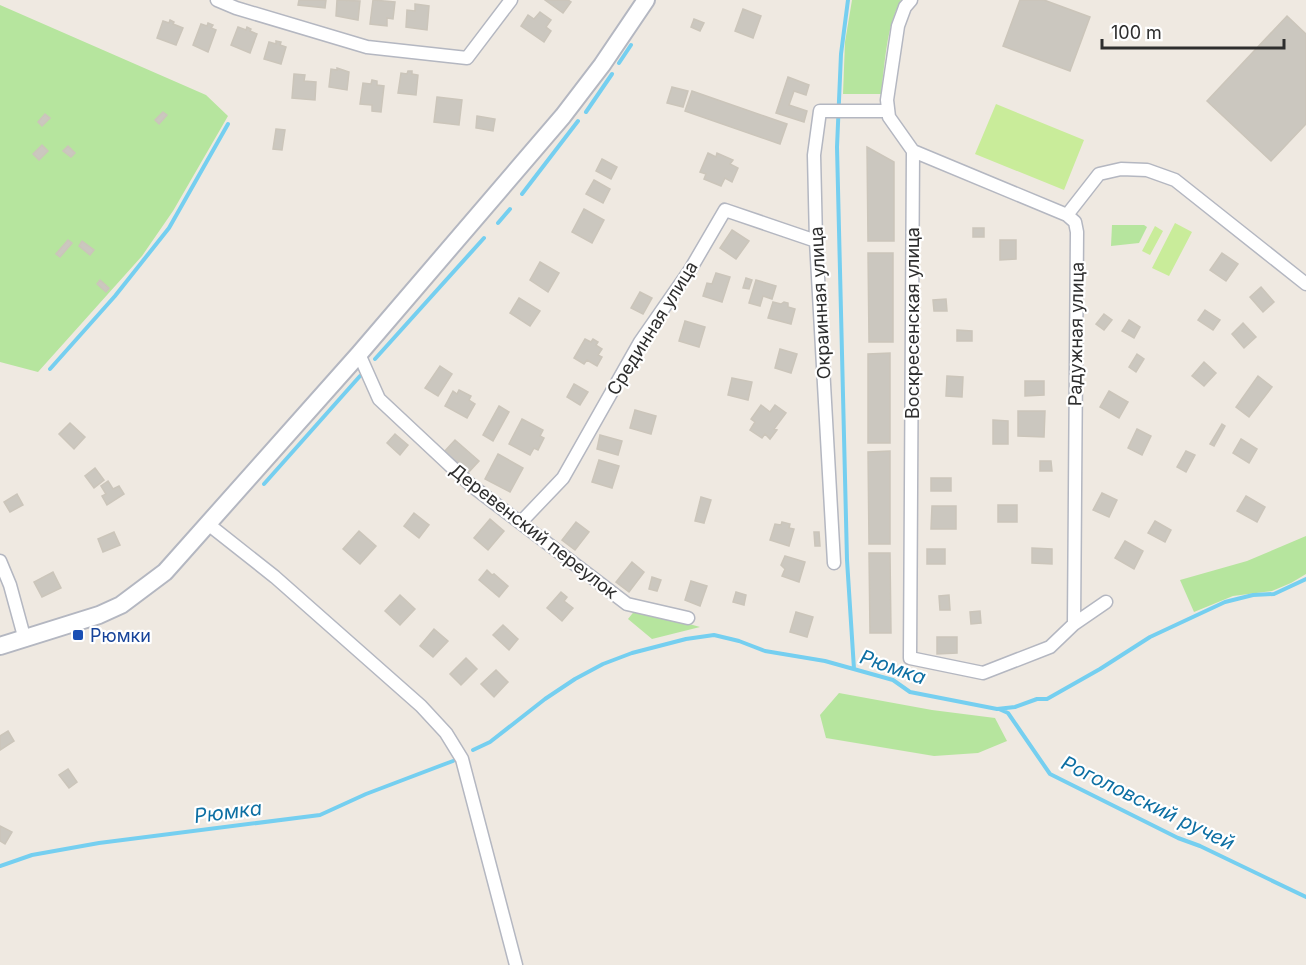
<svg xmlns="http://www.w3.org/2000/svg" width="1306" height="965" font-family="Inter,sans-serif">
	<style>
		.green { fill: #b6e59e }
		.pitch { fill: #c9ec9a }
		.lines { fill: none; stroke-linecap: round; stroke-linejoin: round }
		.stream { stroke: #75cff0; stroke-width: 4 }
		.building { fill: #cbc7bf; stroke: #cbc5ba; stroke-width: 1.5 }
		.minor-casing { stroke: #b4b7c1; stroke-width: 15 }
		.secondary-casing { stroke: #b4b7c1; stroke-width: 20 }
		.minor { stroke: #fff; stroke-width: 12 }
		.secondary { stroke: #fff; stroke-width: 16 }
		.transit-dot { fill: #1a4fb4; stroke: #fff; stroke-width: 2 }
		.labels { text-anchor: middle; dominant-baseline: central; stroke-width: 4.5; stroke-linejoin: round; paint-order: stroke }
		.street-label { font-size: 18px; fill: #2e2e2e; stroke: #fff }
		.transit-label { font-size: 18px; fill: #164399; stroke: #fff; text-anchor: start }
		.water-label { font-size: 20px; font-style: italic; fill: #0d6fa3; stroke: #fff }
	</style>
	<rect width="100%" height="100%" fill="#efe9e1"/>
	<path class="green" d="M852 0H901C886 27 885 64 881 94H843L845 42Z
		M0 5 206 95 228 116 173 211 142 256 38 372 0 362Z
		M1112 225H1144L1147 227 1139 243 1111 246Z
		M1306 536V574L1291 583 1272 591 1233 596 1194 612 1180 580 1247 561Z
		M636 609 700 627 652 639 628 619Z
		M839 693 932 710 995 718 1007 741 978 753 934 756 826 738 820 715Z"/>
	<path class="pitch" d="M996 104 1084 140 1064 190 975 154Z
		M1175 223 1192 232 1169 276 1152 268Z
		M1155 226 1163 231 1150 255 1142 251Z"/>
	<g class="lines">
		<path class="stream" d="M848 0 841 54 837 147 847 560 854 669
			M619 63 631 45
			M586 112 612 74
			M522 194 578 121
			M498 223 510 209
			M375 359 484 238
			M50 369 115 296 169 228 228 124
			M264 484 360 376
			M999 709 1008 713 1050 774 1178 838 1200 846 1306 897
			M473 750 490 742 545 699 575 679 603 664 632 653 686 639 714 635 739 641 765 651 825 661 893 680 910 692 997 709 1015 707 1037 699H1047L1100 669 1150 637 1225 602 1253 595 1274 594 1306 579
			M0 866 32 855 99 843 320 815 366 794 453 761"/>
	</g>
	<path class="building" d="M299 0H326L325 8 298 5Z
		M337 0 360 1 358 20 336 16Z
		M373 0 395 2 393 19 387 18V26L370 24Z
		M545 0H568L571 2 563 13Z
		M1020 0H1044L1090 17 1070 71 1003 46Z
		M415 4 429 6 427 30 406 27 407 10 415 11Z
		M743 9 761 16 753 38 735 31Z
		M540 12 551 20 546 27 551 31 544 42 521 26 528 15 534 19Z
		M1287 16 1306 34V124L1271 161 1207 101Z
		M694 19 704 23 700 31 691 27Z
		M170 20 174 22 173 24 183 28 176 45 157 38 163 21 169 23Z
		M208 23 213 25 211 28 216 30 208 52 193 45 201 24 207 26Z
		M238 27 246 30 247 27 251 29 250 31 257 34 250 53 231 45Z
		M276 41 281 42 280 45 286 47 281 64 264 59 269 42 276 44Z
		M337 68 349 72 347 90 329 87 331 69 337 70Z
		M408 71H412V74L418 75 416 95 398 93 401 73 407 74Z
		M294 74 305 75 304 81 316 82 315 100 292 98Z
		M788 77 809 85 806 95 794 91 789 105 807 111 804 122 776 113Z
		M372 80 377 81V85L384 86 381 112 372 111V105L360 104 363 83 371 84Z
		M672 87 688 91 683 107 667 103Z
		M692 91 787 124 780 144 685 111Z
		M437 97 462 100 459 125 434 122Z
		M163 112 167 115 159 124 155 120Z
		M45 114 50 118 42 126 38 122Z
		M477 116 495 119 493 131 476 128Z
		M276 129 285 130 282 150 273 149Z
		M42 145 48 151 39 160 33 154Z
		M68 146 75 153 71 157 63 151Z
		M867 147 894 162V241H868Z
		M708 153 716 157 717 153 733 160 730 164 738 168 732 182 725 178 721 186 704 179 706 174 700 172Z
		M602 159 617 167 611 179 596 171Z
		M594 180 610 189 603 203 586 194Z
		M584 209 604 220 592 243 572 232Z
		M973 228H984V237H973Z
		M732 230 749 241 736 259 720 248Z
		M68 240 72 243 60 257 56 254Z
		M1000 240H1016V259L1000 260Z
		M82 241 94 250 90 255 79 246Z
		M868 253H893V342H869Z
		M1222 253 1238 264 1226 281 1210 270Z
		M540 262 559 273 548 292 530 280Z
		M716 273 730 277 722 302 703 296 707 283 712 284Z
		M746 278 752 280 749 289 743 288Z
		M100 280 109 288 106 292 97 284Z
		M756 280 776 286 772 299 763 296 760 306 749 303Z
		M1261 287 1274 302 1263 312 1250 297Z
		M640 292 652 298 643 314 631 308Z
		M519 298 540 311 530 326 510 313Z
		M946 299 947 311H934L933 300Z
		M773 302 781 304 784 302 788 303V307L795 309 791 324 768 318Z
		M1205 310 1220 320 1213 330 1198 320Z
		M1104 314 1112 320 1104 330 1096 324Z
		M1129 320 1140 327 1134 338 1122 331Z
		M685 321 705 327 699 347 679 341Z
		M1243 323 1256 337 1244 348 1232 334Z
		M957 330 972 331V341H957Z
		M585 339 591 342 593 339 598 342 596 345 602 349 598 355 602 357 597 366 587 360 584 364 574 358Z
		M780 349 797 354 791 373 775 368Z
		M890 353V443H868V354Z
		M1137 354 1144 359 1136 372 1129 367Z
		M1204 362 1216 373 1204 386 1192 376Z
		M440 366 452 374 438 396 425 388Z
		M947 376 963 377 962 397 946 396Z
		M1258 376 1272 387 1249 417 1236 407Z
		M732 378 752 382 748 400 728 395Z
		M1025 381H1044V395L1025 396Z
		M574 384 588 392 580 405 567 397Z
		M459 390 471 396 469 400 475 404 467 418 445 406 453 391 457 394Z
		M1109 391 1128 402 1119 418 1100 407Z
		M761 405 770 412 775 405 786 413 774 429 777 430 770 439 765 434 762 438 750 430 755 422 751 419Z
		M499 406 509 412 493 441 483 435Z
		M635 410 656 416 651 434 630 428Z
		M1018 411H1045L1044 437 1018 436Z
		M522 419 543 430 540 436 544 438 538 450 534 448 530 455 509 444Z
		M993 420 1008 421V444H993Z
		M70 423 85 437 74 449 59 434Z
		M1222 424 1225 426 1214 446 1210 444Z
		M1137 429 1151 436 1142 455 1128 448Z
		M395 434 408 445 400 455 387 443Z
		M600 435 622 441 618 455 597 449Z
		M1241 439 1257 449 1249 463 1233 453Z
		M455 440 479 461 468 473 444 452Z
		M890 451V544H869L868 452Z
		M1186 451 1195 455 1186 472 1177 467Z
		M498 454 523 468 510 492 485 479Z
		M599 460 619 466 612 488 592 482Z
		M1040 461H1051L1052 471H1040Z
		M95 468 104 480 94 488 85 476Z
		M931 478H951V491H931Z
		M108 481 113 489 119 486 124 494 107 505 102 496 106 494 101 486Z
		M1102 493 1117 500 1109 517 1093 510Z
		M17 494 23 505 10 512 4 502Z
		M1246 496 1265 507 1257 522 1237 511Z
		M701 497 711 500 704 523 695 521Z
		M998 505H1017V522H998Z
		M932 506H956V529H931Z
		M414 513 429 525 419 538 404 526Z
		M490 519 504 531 488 550 474 538Z
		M1155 521 1171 530 1165 542 1148 533Z
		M576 522 589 532 575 550 562 540Z
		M782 522 790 524 789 528 794 529 789 546 770 540 775 524 781 525Z
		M359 531 376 546 360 564 343 549Z
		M114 532 120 545 103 552 98 539Z
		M814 532H819L820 546H815Z
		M1125 541 1143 551 1134 569 1115 558Z
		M1032 548 1052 549V564L1032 563Z
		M927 549H945V564H927Z
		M869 553H890L891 633H870Z
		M785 556 805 562 799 582 782 576 785 569 781 565Z
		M632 562 644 572 629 592 616 582Z
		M487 570 492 575 494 574 508 586 499 597 479 580Z
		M53 572 61 588 42 597 34 582Z
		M652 577 661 580 657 591 649 589Z
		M691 581 707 586 700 606 685 600Z
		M561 592 567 597 564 601 573 608 562 621 547 608Z
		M736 592 746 595 744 605 733 602Z
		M400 595 415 609 400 625 385 611Z
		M949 595 950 610H940L939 596Z
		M980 611 981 623 971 624 970 612Z
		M796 612 813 617 807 637 790 632Z
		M503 625 518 639 509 650 493 635Z
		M434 629 448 641 433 657 420 646Z
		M937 637H957V653L937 654Z
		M466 658 477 669 461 685 450 674Z
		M496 670 508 682 494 697 481 684Z
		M8 731 14 741 0 750V736Z
		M68 769 77 782 69 788 59 775Z
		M0 826 12 832 5 844 0 841Z"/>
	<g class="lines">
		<g class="minor-casing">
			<path id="minor" d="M217 0 236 8 367 47 467 58 511 0
				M911 0 905 7 898 26 887 100 889 117 913 151 910 658 983 673 1050 647 1074 624 1106 602
				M913 151 1067 215 1075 222 1077 232 1074 624
				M1067 215 1099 174 1121 169 1147 170 1175 180 1306 284
				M359 354 379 399 472 486 627 604 688 618
				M521 522 563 478 640 342 690 270 725 210 816 241
				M208 524 275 577 421 706 446 733 462 759 516 965
				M0 561 10 585 25 640
				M834 563 816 241 814 155 820 111H888"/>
		</g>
		<g class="secondary-casing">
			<path id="secondary" d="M0 646 99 615 121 605 165 572 359 354 563 116 602 65 646 0"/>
		</g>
		<use href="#minor" class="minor"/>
		<use href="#secondary" class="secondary"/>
	</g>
	<rect class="transit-dot" x="72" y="629" width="12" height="12" rx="3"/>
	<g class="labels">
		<g class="street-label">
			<text transform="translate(820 303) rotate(-93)">Окраинная улица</text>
			<text transform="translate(912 323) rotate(-90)">Воскресенская улица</text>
			<text transform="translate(652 328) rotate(-58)">Срединная улица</text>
			<text transform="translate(1076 334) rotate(-89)">Радужная улица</text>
			<text transform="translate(534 531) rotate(38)">Деревенский переулок</text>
		</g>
		<g class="transit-label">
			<text x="90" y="635">Рюмки</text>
		</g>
		<g class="water-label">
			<text transform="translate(893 667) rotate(19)">Рюмка</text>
			<text transform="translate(1148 803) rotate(26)">Роголовский ручей</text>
			<text transform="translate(228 812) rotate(-7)">Рюмка</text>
		</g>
	</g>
	<path d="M1102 39v9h182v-9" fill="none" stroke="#2e2e2e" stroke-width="3"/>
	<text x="1111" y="39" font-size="18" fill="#2e2e2e" stroke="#ffffff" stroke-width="4.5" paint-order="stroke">100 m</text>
</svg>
